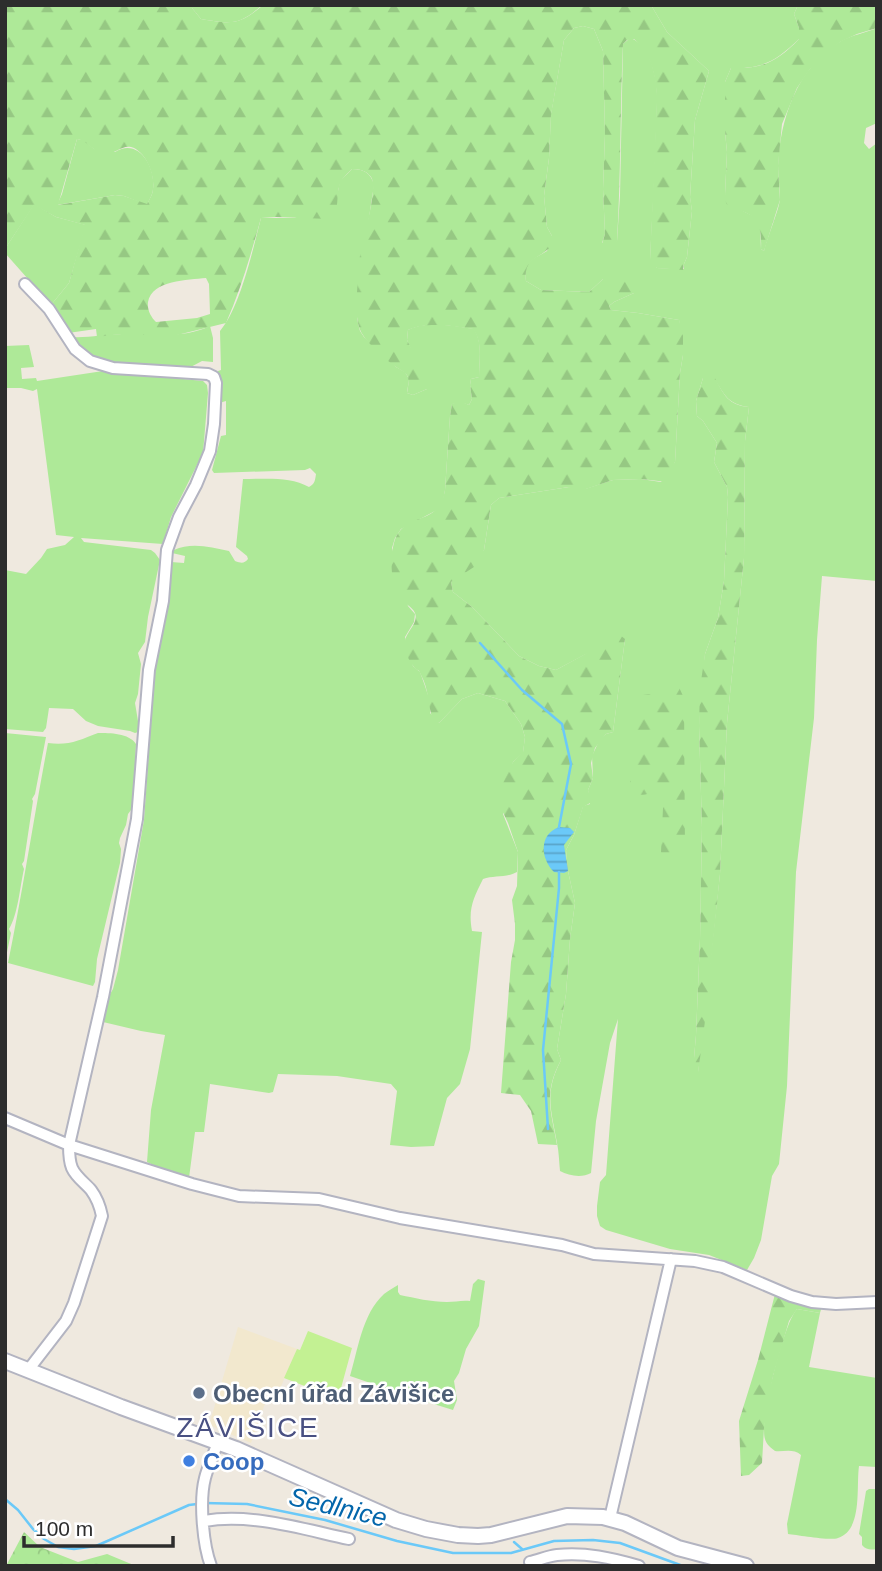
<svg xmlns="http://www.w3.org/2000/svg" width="882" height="1571" font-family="Arial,sans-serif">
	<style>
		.education { fill: #f2e8ce }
		.grass { fill: #aee998; fill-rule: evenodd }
		.forest { fill: url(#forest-firs); fill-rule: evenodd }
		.park { fill: url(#park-crowns) }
		.pitch { fill: #c3f193 }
		.water { fill: url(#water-rules) }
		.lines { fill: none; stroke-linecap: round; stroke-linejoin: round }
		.stream { stroke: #6bc9f8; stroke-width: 2.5 }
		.minor-casing { stroke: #b3b4c1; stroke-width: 14 }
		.tertiary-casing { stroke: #b3b4c1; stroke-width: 18 }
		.minor { stroke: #fff; stroke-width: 10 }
		.tertiary { stroke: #fff; stroke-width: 14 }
		.service-dot { fill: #5c6f8a; stroke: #fff; stroke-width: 2.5 }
		.shop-dot { fill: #3f7fe0; stroke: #fff; stroke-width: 2.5 }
		.labels { text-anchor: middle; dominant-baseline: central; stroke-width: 5; stroke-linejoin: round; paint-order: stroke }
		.service-label { font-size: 24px; font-weight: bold; fill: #4e5e75; stroke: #fff; text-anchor: start }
		.shop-label { font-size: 24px; font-weight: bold; fill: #366cbe; stroke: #fff; text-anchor: start }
		.water-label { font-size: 26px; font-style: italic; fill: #0366ab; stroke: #fff }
		.quarter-label { font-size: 28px; letter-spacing: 2px; fill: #495082; stroke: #fff }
	</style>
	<defs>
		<pattern id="forest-firs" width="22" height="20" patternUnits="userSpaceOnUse" patternTransform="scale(1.75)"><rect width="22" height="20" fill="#aee998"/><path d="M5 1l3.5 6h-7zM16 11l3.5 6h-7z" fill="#96c883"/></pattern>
		<pattern id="park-crowns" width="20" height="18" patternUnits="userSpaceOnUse" patternTransform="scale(1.75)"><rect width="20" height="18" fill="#aee998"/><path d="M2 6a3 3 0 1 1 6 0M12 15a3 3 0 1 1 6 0" fill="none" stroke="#96c883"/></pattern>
		<pattern id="water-rules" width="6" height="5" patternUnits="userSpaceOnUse" patternTransform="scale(1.75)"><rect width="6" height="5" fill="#6bc9f8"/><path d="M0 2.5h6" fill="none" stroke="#58a4c9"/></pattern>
	</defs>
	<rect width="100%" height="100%" fill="#efe9df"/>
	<path class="education" d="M238 1327 297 1349 276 1398 268 1395 251 1443 209 1425Z"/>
	<path class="grass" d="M192 5H262C239 26 230 24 201 19L192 8Z
		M651 5H798L794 14 799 28V39C776 61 763 69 731 68L725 82V132L727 152 725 194 741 210 755 217 760 226 761 249 764 251C767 238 779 210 780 199 780 188 778 177 778 166 780 119 797 67 841 41 852 35 865 33 877 28V123L866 128 864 143 869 149 877 143V581L822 576 817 640 814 718 796 872 787 1086 779 1164 772 1176 761 1240 754 1258 747 1270 709 1255 670 1249 606 1230 600 1226 597 1216V1206L600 1182 606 1175 618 1019 610 1043 596 1121 591 1173C582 1178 569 1176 560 1171 559 1162 559 1152 557 1143 551 1109 544 1093 561 1060L557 1049 566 994 570 939 575 903 568 871 566 850 574 835 583 806 590 804 588 790 593 778 592 756 599 741 606 734 613 732 625 639 584 655 556 670 539 666 519 656 472 607 453 592 451 582 484 550 491 505 499 498 569 487 585 489 613 480 641 479 661 482 675 462 680 373 683 355 679 320 638 313 611 310 609 306 614 302 634 293 603 279 589 292 541 290 526 281C523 261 532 260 547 251L552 236 547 227 544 196 549 158 551 114 564 40 574 28 583 26 594 29 603 51 605 134 603 189 605 234 602 243 617 241 620 195 623 44 630 38C646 43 652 62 655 77 659 94 656 113 656 131 655 174 652 217 650 260L657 268 684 269V264L687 257 692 211 690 197 695 120 709 71 667 32ZM703 378H714C725 396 728 404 749 407L745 441 744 558 727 723 720 874 698 1072 694 1058 696 1035 700 939 702 827 699 726 705 654 718 618 724 581 728 497 727 487 714 462 717 443 703 421 697 416 696 401Z
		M77 139 84 140 94 149 115 152C139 137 156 168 153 189 153 194 149 200 147 205L124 196 115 195 57 205 62 194Z
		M352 169C364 169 371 173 374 185L358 289 357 319 360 331 364 337 396 367 405 372 409 379 407 393 413 395 427 389 407 340 408 330C427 320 453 326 474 329 483 343 479 361 479 377L471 379 470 385 472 399 469 405 463 403 452 404 450 416 445 490 443 502 437 510 401 529 395 538 392 548 408 606 415 614 414 622 405 637 413 666 420 672 425 686 430 701V713L439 723 462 699 478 693 505 701 521 724 525 737 523 753 513 762 503 814 518 852 517 872C506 878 494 875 483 879 473 899 468 909 472 931L482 932 470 1049 460 1084 447 1098 434 1146 411 1147 390 1145 397 1091 391 1084 337 1076 278 1074 273 1092 269 1093 210 1084 204 1132H195L189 1178 162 1169 147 1162 151 1110 165 1035 141 1031 103 1022 109 996 113 989 118 970 144 820 149 750 148 718 150 687 171 562 184 563 185 556 172 553 174 550C191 542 211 547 229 551L235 561C241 563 244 564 248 559L247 556 236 547 243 479C264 479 290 476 309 487 315 484 315 480 316 474L310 468 305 470 214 473 212 470 221 436 226 435V401L219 403 218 371 221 370 220 331C240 308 253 249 261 218H295L338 191 340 181Z
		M34 204 56 217 86 225 69 283 51 305 5 253V249Z
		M210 326 213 338V362L202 361 187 369 112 366 85 354 71 337C89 338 105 334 122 334 153 332 180 340 210 326Z
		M29 345 34 367 21 368 22 379 36 378 37 381 103 371 203 381 207 385 208 393 203 453 171 517 163 544 81 538 84 542 151 550 155 553 160 560 148 617 145 642 138 653 141 664 138 694 135 703 139 727 138 732 135 733 130 731 98 726 86 721 73 709 49 708 46 728 43 732 5 729V570L26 574 41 558 47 549 65 545 74 537 56 535 37 389 33 391 21 388H5V346Z
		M5 733 46 737 35 794 32 799 33 801 24 861 22 864 24 869C20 886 18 915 9 929L11 933 5 962Z
		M98 733C110 733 129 733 136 744L133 804 131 810 128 814 126 825 120 838 119 843 121 849 120 863 97 959 95 982 93 986 8 963C23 890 34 816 48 743 68 746 80 740 98 733Z
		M478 1279 485 1281 479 1326 466 1349 459 1373 454 1381 457 1400 453 1410 408 1396 350 1376C358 1350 362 1314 384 1294 388 1291 393 1288 398 1285V1292L400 1295C415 1298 431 1302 447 1302 455 1302 462 1300 470 1301L473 1284Z
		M797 1309 820 1313 809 1367 877 1378V1467L859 1466C856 1487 863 1530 838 1538 830 1541 798 1535 788 1534L787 1524 801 1455C793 1448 784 1452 775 1451 771 1448 766 1444 765 1439 759 1422 784 1322 797 1309Z
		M869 1489H877V1549C871 1550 866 1550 862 1545V1537L859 1534 866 1491Z"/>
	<path class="forest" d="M5 5H192V8L201 19C230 24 239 26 263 5H651L667 32 709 71 695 120 690 196 692 211 687 257 684 264 683 270 657 268 650 264V260L657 95C655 74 651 53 634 39L627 40 623 44C620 110 621 176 617 241L614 246 602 244 605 234 603 189 605 134 603 51 594 29 583 26 574 28 564 40 551 115 549 158 544 196 547 227 552 236 553 244C540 260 523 257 526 281L541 290 589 292 603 279 605 275 631 281 634 286V293L614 302 609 306 611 310 638 313 679 320 683 334V355L680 373 675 462 667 482 641 479 613 480 577 492 569 487 499 498 491 505 484 550 477 565 451 582 453 592 472 607 519 656 539 666 556 670 620 635 625 639 613 732 606 734 595 748 591 763 593 778 588 790 592 802 583 807 574 835 566 850 568 871 575 903 570 939 566 994 557 1049 561 1060C543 1094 551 1110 557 1145L538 1144 531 1111 520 1095 501 1093 511 962 515 940V924L512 900 517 886 518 852 508 823 499 804 502 785 513 762 523 752 525 737 521 724 505 701 478 693 462 699 439 723 433 721C428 706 429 689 421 675 418 668 419 672 414 667 408 660 405 651 405 642 405 632 419 624 415 613 412 606 403 603 399 598 390 585 389 549 397 535 411 512 439 525 445 490L450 416 452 404 460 401 469 405 472 399 470 385 471 379 479 377C479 361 483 342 473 329 453 326 427 321 408 330L407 340 428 383 427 389 413 395 407 393C408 388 409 382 408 377 405 371 400 370 396 367 385 359 367 343 361 332 353 315 358 291 358 273 357 253 380 190 371 177 366 170 359 169 352 169 347 174 342 178 340 184 335 197 341 210 330 219L276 217 261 218C251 254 241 289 226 323L173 336 120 334 97 337 96 329 68 333 51 305 69 283 85 225 56 217 34 205 5 249ZM77 139C88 140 93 153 105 154 115 154 122 145 131 147 146 151 155 175 153 189 153 194 149 200 147 204L124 196 115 195 58 205ZM206 278 209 284 210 314 197 318 156 322C151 317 147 310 148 302 152 280 188 280 206 278Z
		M877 5V28L857 34 840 42 823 56 810 69 797 88 782 124 778 166 780 200 764 251 761 249C762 222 757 213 729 208L726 203 725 194 727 152 725 132V82L731 68C762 69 777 62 799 39V28L794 14 798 5Z
		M703 378H715C724 395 728 405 749 407L745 441 744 558 727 723 720 874 705 1021 698 1073 694 1068V1058L696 1035 700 939 702 827 699 726 700 688 705 654 718 618 724 581 728 497 727 487 714 462 717 443 703 421 697 416 696 401Z
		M675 683H677L684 698 685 852 681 860 674 865 666 863 661 852 664 786C648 794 638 803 630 781L632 723 639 696C650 693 659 695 669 692L671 685Z
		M775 1294 822 1306 820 1313 797 1309 789 1321 773 1376 764 1428 762 1463 749 1475 741 1476 739 1421 758 1360Z"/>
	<path class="park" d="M24 1532 40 1547 78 1562 107 1554 136 1566H6Z"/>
	<path class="pitch" d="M308 1331 352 1348 338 1399 284 1378 297 1349 300 1350Z"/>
	<path class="water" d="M559 827 570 828 574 832 564 845 568 871 564 873 554 872C541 859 538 835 559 827Z"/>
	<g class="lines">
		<path class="stream" d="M480 643 522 690 562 724 571 764 559 827
			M548 1129 543 1050 559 888V872
			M5 1499 18 1510 33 1529 44 1539 58 1547 74 1549 96 1546 189 1505 197 1504
			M204 1503 247 1504 325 1520 397 1541 453 1553H511L554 1541 593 1540 620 1543 683 1566
			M514 1542 522 1549"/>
		<g class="minor-casing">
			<path id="minor" d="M25 284 49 309 75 349 90 361 113 368 208 374 214 377 216 383 214 424 210 451 196 485 179 517 167 550 163 601 149 670 137 819 103 997 69 1145C69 1153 69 1161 72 1168 76 1177 85 1183 91 1190 97 1198 100 1206 102 1216L74 1303 66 1321 29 1369
				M5 1118 69 1145 192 1184 239 1196 319 1199 400 1218 562 1245 594 1254 695 1261 723 1267 791 1296 812 1302 836 1304 877 1302
				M610 1518 671 1259
				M204 1521C252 1513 302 1529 349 1539
				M530 1562C539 1560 548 1556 557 1555 585 1552 612 1558 639 1566
				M211 1566C203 1545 199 1501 205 1478 208 1466 214 1454 218 1442"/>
		</g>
		<g class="tertiary-casing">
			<path id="tertiary" d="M5 1361 121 1407 236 1449 396 1520 426 1529 458 1535 478 1536 491 1535 567 1516 603 1517 625 1523 678 1548 746 1566"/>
		</g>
		<use href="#minor" class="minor"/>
		<use href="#tertiary" class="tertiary"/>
	</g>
	<circle class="service-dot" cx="199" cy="1393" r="7"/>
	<circle class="shop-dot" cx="189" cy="1461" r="7"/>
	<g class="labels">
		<g class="service-label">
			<text x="213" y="1393">Obecní úřad Závišice</text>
		</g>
		<g class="shop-label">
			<text x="203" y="1461">Coop</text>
		</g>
		<g class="water-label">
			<text transform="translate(338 1507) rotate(13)">Sedlnice</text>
		</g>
		<g class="quarter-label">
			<text x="248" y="1427">ZÁVIŠICE</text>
		</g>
	</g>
	<rect width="882" height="1571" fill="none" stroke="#2d2d2d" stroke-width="14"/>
	<path d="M24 1536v10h149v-10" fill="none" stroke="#2d2d2d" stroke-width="3.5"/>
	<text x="35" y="1536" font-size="21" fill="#2d2d2d" stroke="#ffffff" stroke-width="5" paint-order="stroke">100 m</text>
</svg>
